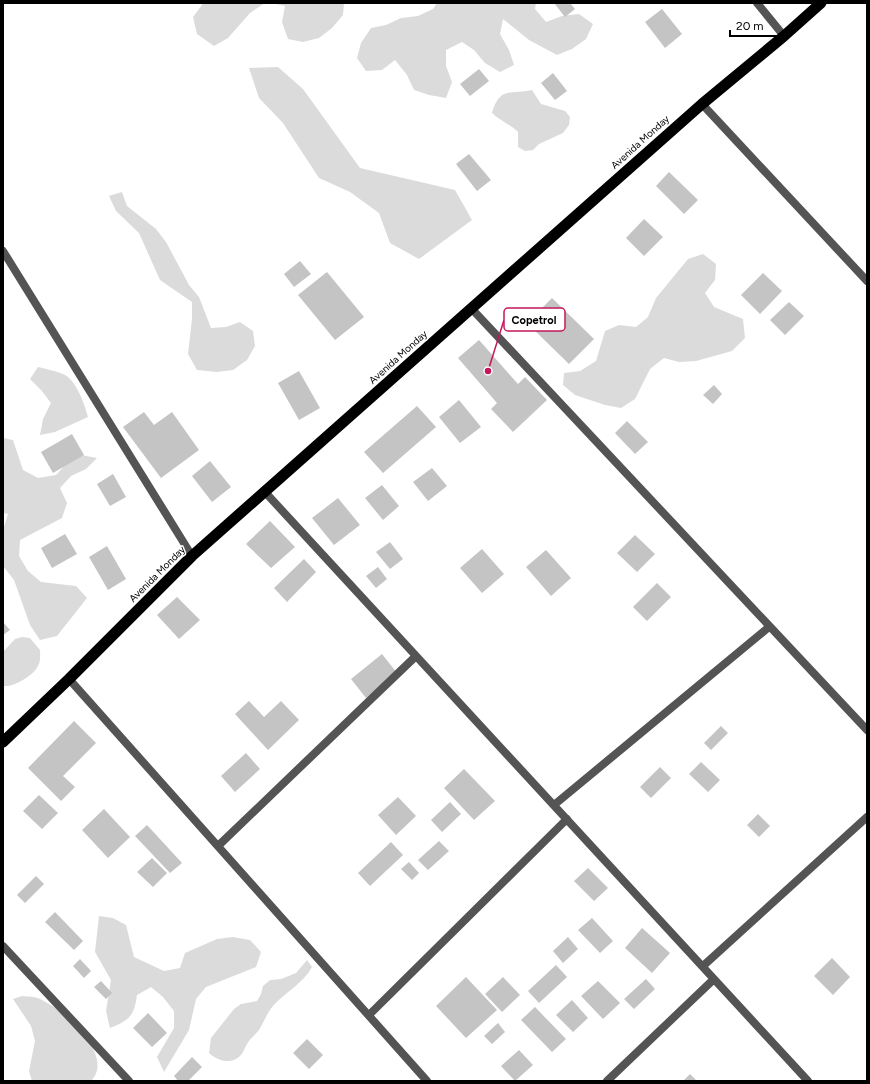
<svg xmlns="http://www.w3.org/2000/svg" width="870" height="1084" font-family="Figtree,sans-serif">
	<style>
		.green { fill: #dbdbdb }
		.building { fill: #c4c4c4 }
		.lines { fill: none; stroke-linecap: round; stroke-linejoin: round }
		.minor { stroke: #545454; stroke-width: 8 }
		.trunk { stroke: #000; stroke-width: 11 }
		.labels { text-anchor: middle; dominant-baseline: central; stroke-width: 3; stroke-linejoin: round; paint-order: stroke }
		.street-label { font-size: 10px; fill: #000; stroke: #fff }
		.leader { fill: none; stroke: #c2185b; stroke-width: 1.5 }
		.callout-dot { fill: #c2185b; stroke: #fff; stroke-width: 1.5 }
		.callout { fill: #fff; stroke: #c2185b; stroke-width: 1.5 }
		.callout-label { font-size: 11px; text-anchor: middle; font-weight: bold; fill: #000 }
	</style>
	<rect width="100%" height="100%" fill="#fff"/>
	<path class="green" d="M202 3H265L250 13 228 38 214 46 197 34 193 17 202 5Z
		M271 3H344L343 15 332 28 319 38 303 42 288 39 282 22 285 6Z
		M437 3H536L535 9 546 22 562 16 579 14 593 24 586 39 572 49 557 55 529 40 503 19 500 34 509 50 514 65 500 72 485 63 474 50 462 42 446 50V66L452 82 446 98 429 95 414 90 407 75 395 60 382 70 366 71 357 58 361 43 371 28 386 25 401 18 418 16 433 9Z
		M278 67 303 89 360 168 455 190 472 220 419 259 390 243 379 213 350 192 319 178 283 123 259 98 249 68Z
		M532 90 541 104 565 111 570 117 569 125 563 133 539 144 533 150 525 151 518 147V132C510 124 500 121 492 113 500 86 510 95 532 90Z
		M122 192 127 206 156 229 166 242 189 285 199 297 211 328 226 327 240 322 253 331 255 346 247 360 233 370 217 372 197 370 188 354 192 319V302L160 280 139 233 116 211 109 196Z
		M703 254 716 264 715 280 705 293 714 307 743 319 745 338 732 351 696 361 679 362 664 358 650 369 635 399 621 408 605 405 575 395 563 385 564 373 580 371 596 361 605 331 619 325 636 327 648 317 656 298 688 259Z
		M38 367C46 369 56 371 63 374 76 379 85 405 88 417L55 432 40 435 43 419 51 403 41 390 30 379Z
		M3 438 13 440 23 470 38 478 56 475 67 463 81 455 97 458 86 469 71 476 60 488 67 503 62 518 20 540 19 556 28 571 41 582 76 586 87 598 57 636 40 640 30 625 14 580 3 566V530L8 514 3 513Z
		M22 637 30 638 40 650C40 655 41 661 38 666 34 675 13 688 3 686V652L15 639Z
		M99 916 113 918 126 925 134 957 164 971 180 968 185 953 217 939 233 937 250 940 261 952 256 967 206 987 196 999 189 1030 164 1072 157 1057 174 1028V1011L163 997 151 987 137 995C134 1016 130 1020 110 1028L106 1011 111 980 95 952Z
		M307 960 312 967C303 984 285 992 273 1006 267 1013 264 1022 259 1030 256 1034 252 1037 249 1041 245 1046 244 1053 239 1057 229 1065 217 1060 209 1053L211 1038 234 1009 241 1004 257 1001 261 994 263 986 270 980 281 979 296 973Z
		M22 996C27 997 35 996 40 999 48 1003 62 1011 69 1018 83 1031 110 1062 91 1081H32L29 1071 35 1041 31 1026 13 999Z"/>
	<path class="building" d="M554 3H570L575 9 565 17Z
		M662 9 682 34 665 48 645 22Z
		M479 69 489 81 470 96 460 84Z
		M553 73 567 91 555 100 541 83Z
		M469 154 491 180 477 191 456 164Z
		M669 172 698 200 684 214 656 186Z
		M644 219 663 237 644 256 626 238Z
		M300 261 311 274 294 287 284 274Z
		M327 272 364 317 335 340 298 295Z
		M763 273 782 291 760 314 741 295Z
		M552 298 594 339 569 364 527 323Z
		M789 302 804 316 785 335 770 320Z
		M479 340 518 384 525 377 547 400 513 432 491 409 497 403 458 358Z
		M299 371 320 408 299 420 278 383Z
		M714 385 722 394 713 404 703 395Z
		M459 400 481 427 460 443 439 417Z
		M417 406 436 427 383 473 364 452Z
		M144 412 154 425 172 412 199 450 161 478 123 427Z
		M627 421 648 442 635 454 615 433Z
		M72 434 84 455 53 473 41 452Z
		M210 461 231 487 212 502 192 476Z
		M432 468 447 486 428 501 413 482Z
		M113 474 126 497 110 506 97 484Z
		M382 485 399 506 383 520 365 498Z
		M338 498 360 525 334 545 312 518Z
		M270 521 295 547 271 568 246 544Z
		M65 534 77 554 52 568 41 548Z
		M635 535 655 554 637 572 617 553Z
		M390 542 403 559 390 569 376 552Z
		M107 546 126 579 108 590 89 557Z
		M482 549 504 574 482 593 460 568Z
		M546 550 571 578 551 596 526 567Z
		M304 559 316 572 287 602 274 588Z
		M378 567 387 579 376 588 366 576Z
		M657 583 671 597 647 621 633 607Z
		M177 597 200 620 179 639 157 615Z
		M3 622 10 630 3 635Z
		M382 654 397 673 366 698 351 679Z
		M249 701 264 717 281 701 299 720 268 750 235 714Z
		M74 721 96 743 63 776 75 787 61 801 28 768Z
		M721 726 728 733 711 750 704 743Z
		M246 753 260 769 235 792 221 776Z
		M701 762 720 780 708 792 689 774Z
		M660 767 671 778 651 798 640 787Z
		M464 769 495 801 474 820 444 788Z
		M39 795 58 813 42 829 23 811Z
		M398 797 416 816 396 835 378 815Z
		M450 802 461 814 442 832 431 820Z
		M104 809 130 837 108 858 82 830Z
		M758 814 770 826 759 837 747 825Z
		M147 825 182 863 170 873 135 836Z
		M439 841 449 851 428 870 418 860Z
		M391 842 403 855 370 886 358 873Z
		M152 858 167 873 153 887 137 872Z
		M409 862 419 873 412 880 401 869Z
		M588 868 608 888 594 901 574 881Z
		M36 876 44 884 25 903 17 895Z
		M55 912 83 941 74 950 45 922Z
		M592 918 613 941 600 953 578 930Z
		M642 928 670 953 652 973 625 948Z
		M568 937 578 949 563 963 553 951Z
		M832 958 850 977 833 995 814 976Z
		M80 959 91 971 84 978 73 966Z
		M556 965 567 977 539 1003 528 991Z
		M466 977 497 1010 466 1038 436 1006Z
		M503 977 520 995 502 1012 485 994Z
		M646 979 655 989 634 1009 624 999Z
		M101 981 112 993 106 999 94 987Z
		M598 981 620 1003 603 1019 581 996Z
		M572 1000 588 1018 573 1032 556 1015Z
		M535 1007 566 1039 552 1052 521 1020Z
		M148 1013 167 1033 152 1047 133 1028Z
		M498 1023 505 1032 492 1044 484 1036Z
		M307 1039 323 1055 309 1069 293 1053Z
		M519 1050 533 1065 515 1081 501 1066Z
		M192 1057 202 1067 188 1081H178L174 1076Z
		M690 1074 697 1081H683Z"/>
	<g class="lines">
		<path class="minor" d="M757 3 784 36
			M702 104 867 281
			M3 251 192 556
			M471 308 867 730
			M264 491 808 1081
			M69 679 427 1081
			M554 805 769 627
			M218 846 416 656
			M3 946 129 1081
			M703 966 867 817
			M369 1015 567 819
			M607 1081 714 979"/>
		<path class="trunk" d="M3 742 69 679 192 556 702 104 784 36 821 3"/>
	</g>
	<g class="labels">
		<g class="street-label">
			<text transform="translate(640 142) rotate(-42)">Avenida Monday</text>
			<text transform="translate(398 357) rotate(-42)">Avenida Monday</text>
			<text transform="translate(157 574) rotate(-45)">Avenida Monday</text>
		</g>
	</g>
	<path class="leader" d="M488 371L504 320"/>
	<circle class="callout-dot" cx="488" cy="371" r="4"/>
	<rect class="callout" x="504" y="308" width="61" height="23" rx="4"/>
	<g class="callout-label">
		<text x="534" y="324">Copetrol</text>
	</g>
	<rect width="870" height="1084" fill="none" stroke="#000000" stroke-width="8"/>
	<path d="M730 30v6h58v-6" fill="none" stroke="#000000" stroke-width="2"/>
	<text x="736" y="30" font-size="12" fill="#000000" stroke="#ffffff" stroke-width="3" paint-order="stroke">20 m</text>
</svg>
